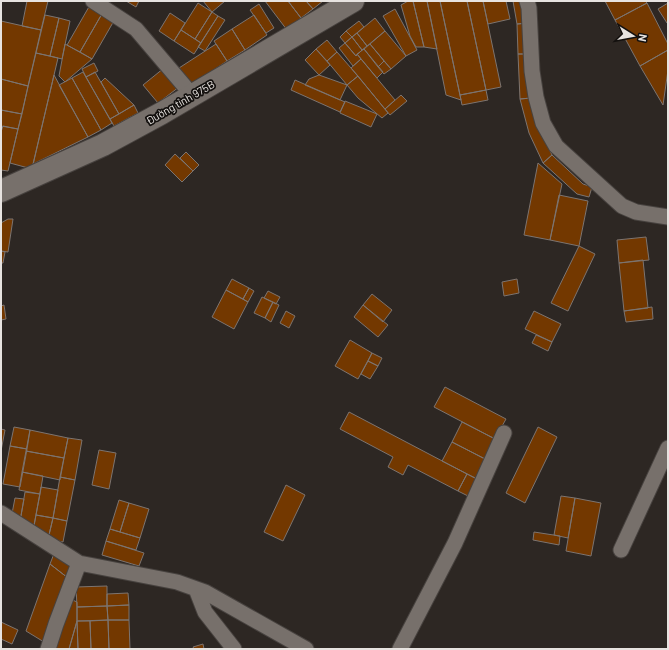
<svg xmlns="http://www.w3.org/2000/svg" width="669" height="650" font-family="Barlow,sans-serif">
	<style>
		.building { fill: #733800; stroke: #7c7470 }
		.lines { fill: none; stroke-linecap: round; stroke-linejoin: round }
		.minor-casing { stroke: #47423f; stroke-width: 17 }
		.secondary-casing { stroke: #47423f; stroke-width: 24 }
		.minor { stroke: #77706b; stroke-width: 15 }
		.secondary { stroke: #77706b; stroke-width: 22 }
		.labels { text-anchor: middle; dominant-baseline: central; stroke-width: 3.5; stroke-linejoin: round; paint-order: stroke }
		.street-label { font-size: 11px; fill: #e7e3e0; stroke: #13100e }
	</style>
	<rect width="100%" height="100%" fill="#2d2723"/>
	<path class="building" d="M27 1H48L41 30 22 26Z
		M126 1H139L136 7Z
		M203 1H225L212 12Z
		M265 1H288L301 18 287 30Z
		M288 1H306L313 9 301 18Z
		M306 1H323L313 9Z
		M408 1H413L424 47H416L410 36 401 5Z
		M413 1H427L437 49 424 47Z
		M427 1H440L461 100 446 95Z
		M440 1H467L486 90 460 95Z
		M467 1H483L501 87 486 90Z
		M483 1H506L510 19 488 24Z
		M513 1H525L528 23 517 24Z
		M605 1H645L647 3 615 20Z
		M198 3 212 12 195 39 181 30Z
		M647 3 668 44V50L640 66 615 20Z
		M668 3V22L667 23 658 9Z
		M259 4 274 28 266 33 250 10Z
		M90 5 103 12 80 52 67 45Z
		M395 9 417 50 406 56 383 16Z
		M103 12 115 19 92 59 80 52Z
		M212 12 218 16 201 43 195 39Z
		M170 13 185 23 174 41 159 31Z
		M45 15 59 18 50 56 36 53Z
		M254 15 267 35 245 50 232 29Z
		M218 16 225 20 205 51 198 47Z
		M59 18 70 21 62 59 50 56Z
		M375 18 385 31 367 46 357 33Z
		M1 21 41 30 28 86 1 79Z
		M359 21 364 27 352 37 346 31Z
		M528 23 529 54H518L517 24Z
		M232 29 245 50 227 61 214 41Z
		M181 30 201 43 194 54 174 41Z
		M346 31 352 37 345 43 340 37Z
		M385 31 406 56 391 69 370 44Z
		M357 33 367 46 362 50 352 37Z
		M352 37 362 50 356 56 345 43Z
		M327 40 337 52 327 61 316 49Z
		M345 43 356 56 357 54 361 59 353 66 339 48Z
		M65 44 92 59 65 82 59 76Z
		M216 44 227 61 190 86 179 68Z
		M370 44 384 61 378 67 364 49Z
		M316 49 330 65 319 75 305 60Z
		M364 49 383 72 377 78 357 54Z
		M668 50V70L663 105 640 66Z
		M337 52 358 76 347 85 327 61Z
		M36 53 58 58 32 169 10 163Z
		M518 54H529L531 98 520 99Z
		M361 59 395 100 385 109 351 68Z
		M384 61 391 69 384 74 378 67Z
		M94 63 98 71 86 77 82 69Z
		M164 68 179 87 158 103 143 85Z
		M83 72 112 123 101 130 72 78Z
		M95 72 119 114 110 119 86 77Z
		M54 75 88 137 33 164Z
		M319 75 347 85 340 100 305 85 309 79Z
		M358 76 388 113 382 118 358 98 347 85Z
		M72 78 101 130 88 137 59 85Z
		M105 78 134 105 119 114 101 82Z
		M1 79 28 86 22 114 1 110Z
		M295 80 345 102 340 112 291 90Z
		M486 90 488 100 462 105 460 95Z
		M401 95 407 101 390 115 385 109Z
		M531 98 539 127 552 155 543 163 529 133 520 99Z
		M345 101 377 114 371 127 340 113Z
		M134 105 138 113 114 126 110 119Z
		M1 110 22 114 18 129 1 126Z
		M3 126 18 129 8 171 1 170V132Z
		M186 152 199 165 193 171 180 158Z
		M175 154 193 171 182 182 165 165Z
		M552 155 583 184 592 187 589 197 577 194 543 163Z
		M538 163 562 184 550 240 524 235Z
		M559 195 588 201 579 246 550 240Z
		M8 219H13L8 252 1 251V223Z
		M646 237 649 260 619 263 617 240Z
		M579 246 595 254 568 311 551 303Z
		M1 251 5 252 3 263H1Z
		M643 260 648 308 624 311 619 263Z
		M232 279 249 288 243 299 226 290Z
		M517 279 519 293 504 296 502 282Z
		M249 288 254 291 248 302 243 299Z
		M226 290 248 302 234 329 212 317Z
		M268 291 280 297 276 304 264 298Z
		M372 294 392 310 383 322 363 305Z
		M262 297 273 302 265 318 254 313Z
		M273 302 279 305 271 322 265 318Z
		M4 305 6 319 1 320V306Z
		M363 305 388 325 378 337 354 317Z
		M652 307 653 319 626 322 624 311Z
		M286 311 295 316 289 328 280 323Z
		M534 311 561 324 552 342 525 329Z
		M536 335 552 342 548 351 532 343Z
		M350 340 372 353 358 379 335 366Z
		M372 353 382 358 378 366 368 361Z
		M368 361 378 366 370 379 361 374Z
		M445 387 506 419 495 439 434 407Z
		M349 412 467 474 458 491 408 465 403 475 388 467 393 457 340 429Z
		M462 422 497 440 487 460 452 442Z
		M14 427 30 430 27 449 10 446Z
		M538 427 557 437 525 503 506 493Z
		M1 429 5 430 1 451Z
		M30 430 68 438 64 458 26 451Z
		M68 438 82 440 75 480 60 477Z
		M452 442 487 460 477 479 442 461Z
		M10 446 27 449 20 487 3 484Z
		M99 450 116 453 109 489 92 485Z
		M26 451 64 458 60 480 22 472Z
		M22 472 43 476 40 494 19 490Z
		M467 474 477 479 468 496 458 491Z
		M60 477 75 480 67 521 53 518Z
		M286 485 305 495 283 541 264 532Z
		M41 487 58 490 53 518 36 515Z
		M25 492 40 494 34 525 20 522Z
		M561 496 575 498 568 538 554 535Z
		M15 498 24 499 20 521 11 519Z
		M575 498 601 503 591 556 566 551Z
		M119 500 129 503 120 532 110 529Z
		M129 503 149 509 140 538 120 532Z
		M36 515 53 518 49 535 33 532Z
		M53 518 67 521 63 542 48 539Z
		M110 529 140 538 136 550 106 541Z
		M534 532 560 536 559 545 533 540Z
		M106 541 144 553 139 566 102 555Z
		M55 551 72 565 68 578 50 564Z
		M50 564 68 578 44 642 26 631Z
		M107 586V606L77 607 76 587Z
		M128 593 129 605 107 606V594Z
		M68 598 77 602V621L69 649H51Z
		M129 605V620H108L107 606Z
		M107 606 108 620 77 621V607Z
		M108 620 109 649H91L90 621Z
		M108 620H129L130 649H109Z
		M77 621 78 649H69Z
		M77 621H90L91 649H78Z
		M1 622 18 630 12 644 1 639Z
		M203 644 204 649H194L193 647Z"/>
	<g class="lines">
		<g class="minor-casing">
			<path id="minor" d="M93 1 136 29 192 95
				M527 1 529 8 532 71 536 97 543 123 556 146 622 206 636 212 668 217
				M1 513 79 563 177 582 205 592 306 649
				M621 550 668 448
				M196 589 205 612 234 649
				M48 649 56 624 79 563
				M400 649 455 543 504 433"/>
		</g>
		<g class="secondary-casing">
			<path id="secondary" d="M1 191 103 145 127 132 162 113 353 1"/>
		</g>
		<use href="#minor" class="minor"/>
		<use href="#secondary" class="secondary"/>
	</g>
	<g class="labels">
		<g class="street-label">
			<text transform="translate(180 102) rotate(-30)">Đường tỉnh 975B</text>
		</g>
	</g>
	<rect width="669" height="650" fill="none" stroke="#e7e3e0" stroke-width="4"/>
	<g transform="translate(633 36) rotate(101)" stroke="#13100e" stroke-width="3" paint-order="stroke">
	<path d="M0-3L7 15L0 10L-7 15Z" fill="#e7e3e0"/>
	<text y="-6" font-size="11" font-weight="bold" text-anchor="middle" fill="#e7e3e0">N</text>
	</g>
</svg>
